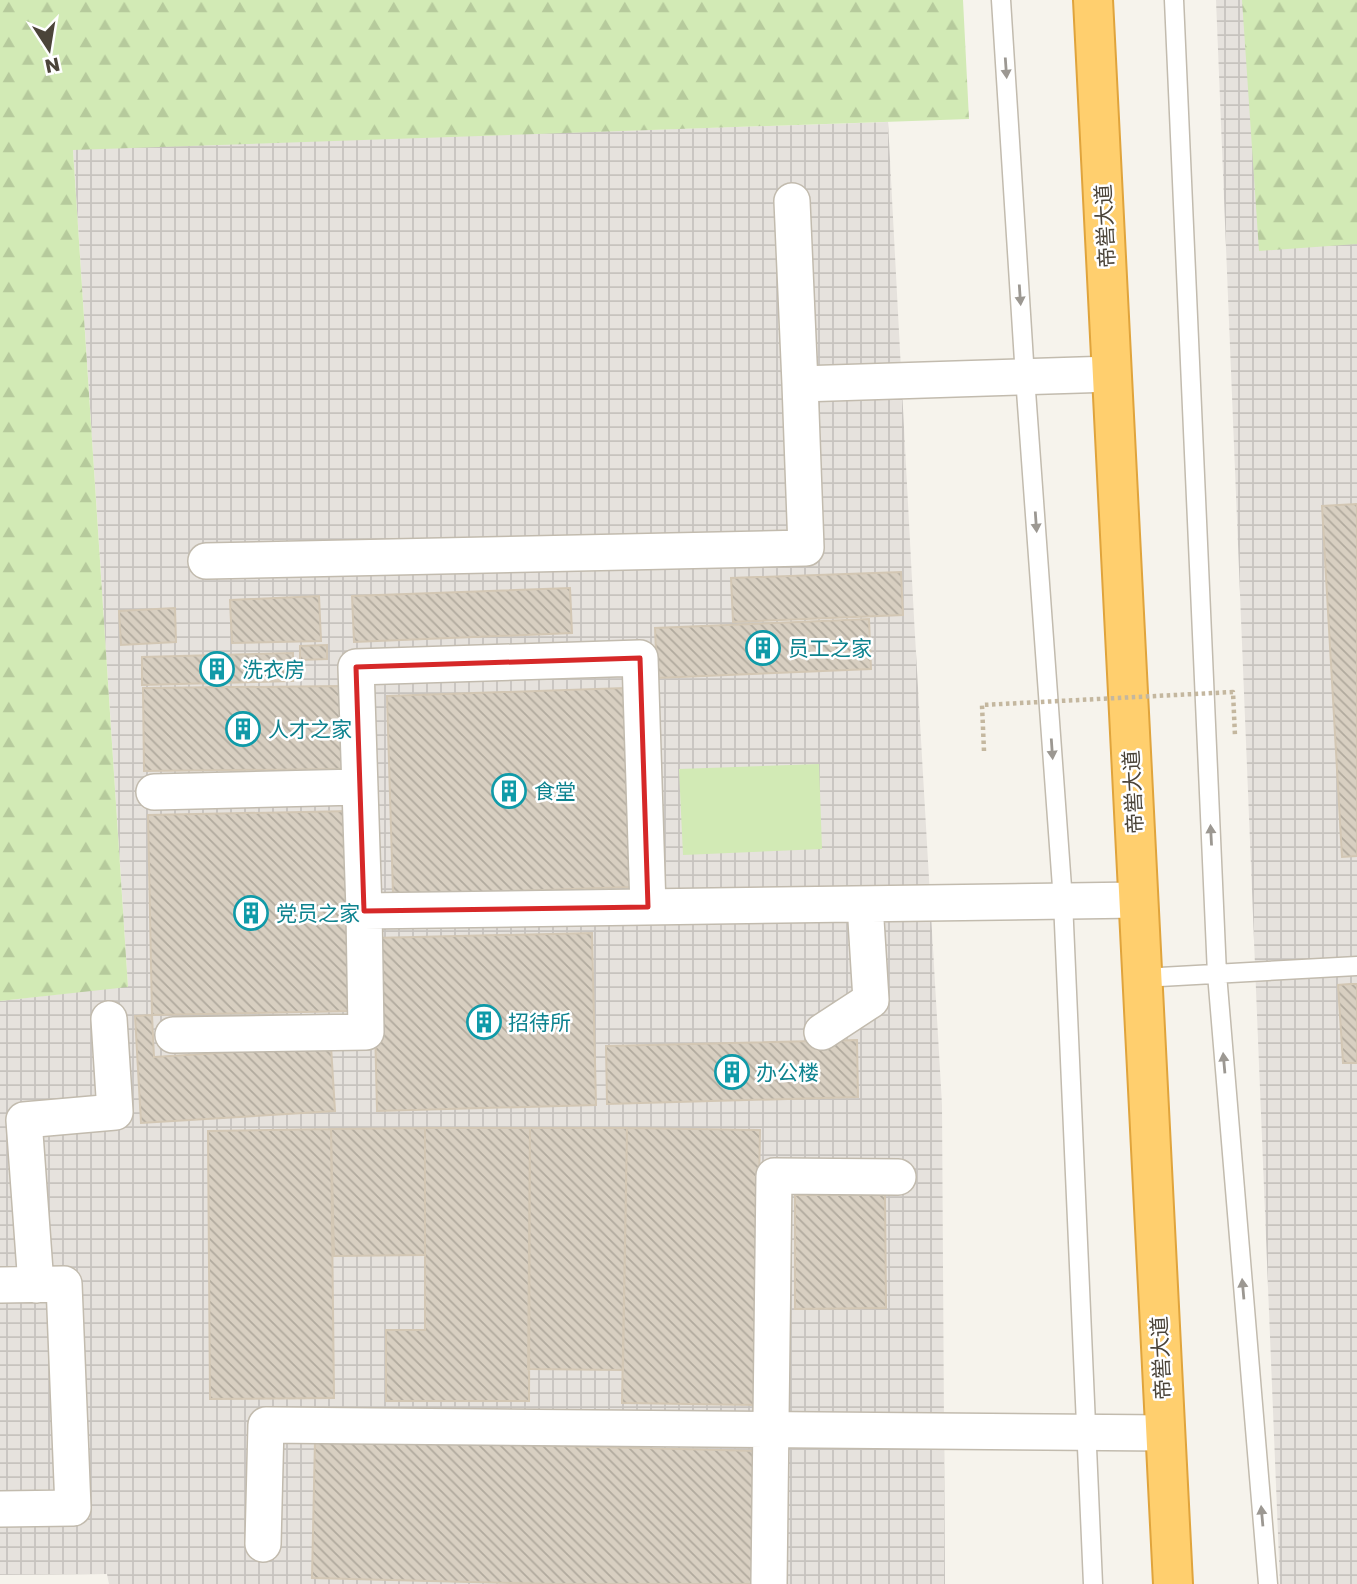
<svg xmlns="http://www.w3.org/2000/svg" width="1357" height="1584" font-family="Poppins,'Noto Sans SC',sans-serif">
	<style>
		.industrial { fill: url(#industrial-grid) }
		.green { fill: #d2eab5 }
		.forest { fill: url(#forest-firs) }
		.building { fill: url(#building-back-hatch); stroke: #d3c7b4; stroke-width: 2 }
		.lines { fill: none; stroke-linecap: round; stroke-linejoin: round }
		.lane-casing { stroke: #c2bbae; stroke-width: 21 }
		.street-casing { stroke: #c2bbae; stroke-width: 38 }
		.highway-casing { stroke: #e0a43c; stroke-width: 42 }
		.lane { stroke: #fff; stroke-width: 18 }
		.street { stroke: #fff; stroke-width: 35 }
		.highway { stroke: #ffcf6e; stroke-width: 38 }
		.path-bridge { stroke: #c4b79f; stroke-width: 4.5; stroke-dasharray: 3.5 3.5; stroke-linecap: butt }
		.oneway { fill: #9c9892 }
		.marked { fill: none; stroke: #d62828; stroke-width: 5; stroke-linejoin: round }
		.labels { text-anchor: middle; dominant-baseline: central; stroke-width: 5; stroke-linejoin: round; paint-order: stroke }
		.street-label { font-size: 21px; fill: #4b4439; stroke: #fff }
		.culture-label { font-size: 21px; fill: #0d838f; stroke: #fff; text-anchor: start }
	</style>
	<defs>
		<pattern id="industrial-grid" width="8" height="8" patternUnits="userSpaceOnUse" patternTransform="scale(1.75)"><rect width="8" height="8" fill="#e6e2dd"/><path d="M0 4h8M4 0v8" fill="none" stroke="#c7c3be"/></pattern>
		<pattern id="forest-firs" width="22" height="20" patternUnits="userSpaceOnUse" patternTransform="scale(1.75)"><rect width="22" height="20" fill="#d2eab5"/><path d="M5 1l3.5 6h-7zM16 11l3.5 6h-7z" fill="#b6ca9c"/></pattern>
		<pattern id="building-back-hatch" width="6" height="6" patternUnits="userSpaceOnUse" patternTransform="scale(1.75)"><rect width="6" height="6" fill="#d8cfc1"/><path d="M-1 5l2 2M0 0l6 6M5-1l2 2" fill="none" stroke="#b1aa9e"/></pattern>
	</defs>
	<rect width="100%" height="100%" fill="#f6f3ec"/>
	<path class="industrial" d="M1216 0H1357V1584H1280Z
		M888 122 914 618 942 1105 945 1584H109L107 1574 0 1575V1001L128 986 73 149Z"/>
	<path class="green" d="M819 764 822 849 683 855 679 769Z"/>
	<path class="forest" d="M0 0H963L969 119 73 150 128 987 0 1001Z
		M1242 0H1357V244L1259 251Z"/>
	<path class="building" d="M1357 504V856L1342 857 1322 506Z
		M901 572 903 615 733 622 731 578Z
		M570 588 572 633 354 642 352 596Z
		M319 596 321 641 232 643 230 600Z
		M175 608 176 642 121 645 119 611Z
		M869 619 871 669 657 678 655 628Z
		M327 645V659L300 660V646Z
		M293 653V681L142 685V657Z
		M341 686 342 769 144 771 143 688Z
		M625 688 631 887 393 895 387 696Z
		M350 811 353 1011 152 1015 148 815Z
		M592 933 596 1105 377 1111 373 938Z
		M1350 984H1357V1063H1343L1338 985Z
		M152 1015 154 1057 331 1046 335 1111 141 1123 135 1016Z
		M857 1040 858 1097 607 1104 606 1046Z
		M425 1128H530L529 1401H386V1330H425Z
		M425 1128V1255L334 1256 331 1129Z
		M530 1128H627L623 1370 528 1369Z
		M627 1128 760 1130 755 1405 622 1403Z
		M331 1129 334 1398 210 1399 208 1131Z
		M795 1195H885L886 1308 795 1309Z
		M315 1440 758 1451 755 1584H553L312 1578Z"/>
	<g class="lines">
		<g class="lane-casing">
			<path id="lane" d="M1001 0 1025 377 1063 901 1093 1584
				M1174 0 1217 974 1268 1584
				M1142 978 1357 966"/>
		</g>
		<g class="street-casing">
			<path id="street" d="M792 201 800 384
				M206 561 806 548 800 384 1112 374
				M154 792 360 787
				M364 911 356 667 640 658 648 907
				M822 1032 871 1000 865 904
				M173 1035 366 1032 364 911 1138 900
				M0 1285 64 1284 73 1508 0 1509
				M36 1285 24 1120 115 1112 109 1019
				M263 1544 266 1425 1165 1433
				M769 1583 774 1176 898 1177"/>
		</g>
		<g class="highway-casing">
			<path id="highway" d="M1093 0 1173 1584"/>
		</g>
		<use href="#lane" class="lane"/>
		<use href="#street" class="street"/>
		<use href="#highway" class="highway"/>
		<path class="path-bridge" d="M984 751 982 705 1233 692 1235 736"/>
	</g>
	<defs><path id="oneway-solid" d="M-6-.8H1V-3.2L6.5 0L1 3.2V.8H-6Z" transform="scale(1.75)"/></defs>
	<g class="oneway">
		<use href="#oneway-solid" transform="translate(1006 68) rotate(86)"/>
		<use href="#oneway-solid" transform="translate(1020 295) rotate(86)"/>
		<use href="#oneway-solid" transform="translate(1036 522) rotate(86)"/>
		<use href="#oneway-solid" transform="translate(1052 749) rotate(86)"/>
		<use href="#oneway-solid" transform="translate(1211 835) rotate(-93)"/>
		<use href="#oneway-solid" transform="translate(1224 1063) rotate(-95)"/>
		<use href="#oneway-solid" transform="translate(1243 1289) rotate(-95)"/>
		<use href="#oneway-solid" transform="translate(1262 1516) rotate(-95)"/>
	</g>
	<path class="marked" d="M640 658 648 907 364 911 356 667Z"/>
	<defs>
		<g id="building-ring" transform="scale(1.75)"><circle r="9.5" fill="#fff" stroke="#0f9aa8" stroke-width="1.5"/><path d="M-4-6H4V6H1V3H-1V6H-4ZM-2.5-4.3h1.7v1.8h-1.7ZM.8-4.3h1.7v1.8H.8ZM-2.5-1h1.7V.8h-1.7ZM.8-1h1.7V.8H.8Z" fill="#0f9aa8"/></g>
	</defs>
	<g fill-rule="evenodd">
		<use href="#building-ring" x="763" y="648"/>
		<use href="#building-ring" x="217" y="669"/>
		<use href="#building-ring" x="243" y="729"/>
		<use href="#building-ring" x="509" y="791"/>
		<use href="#building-ring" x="251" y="913"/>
		<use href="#building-ring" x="484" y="1022"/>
		<use href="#building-ring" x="732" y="1072"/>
	</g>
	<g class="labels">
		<g class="street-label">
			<text transform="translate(1105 226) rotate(-93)">帝喾大道</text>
			<text transform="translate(1133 792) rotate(-93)">帝喾大道</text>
			<text transform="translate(1161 1358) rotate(-93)">帝喾大道</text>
		</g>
		<g class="culture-label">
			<text x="788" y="648">员工之家</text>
			<text x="242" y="669">洗衣房</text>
			<text x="268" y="729">人才之家</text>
			<text x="534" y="791">食堂</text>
			<text x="276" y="913">党员之家</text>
			<text x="508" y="1022">招待所</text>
			<text x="756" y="1072">办公楼</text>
		</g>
	</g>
	<g transform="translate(49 49) rotate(168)" stroke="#ffffff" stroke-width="5" paint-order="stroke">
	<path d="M0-5L12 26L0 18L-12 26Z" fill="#4b4439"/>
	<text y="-10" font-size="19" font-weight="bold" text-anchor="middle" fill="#4b4439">N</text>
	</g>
</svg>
